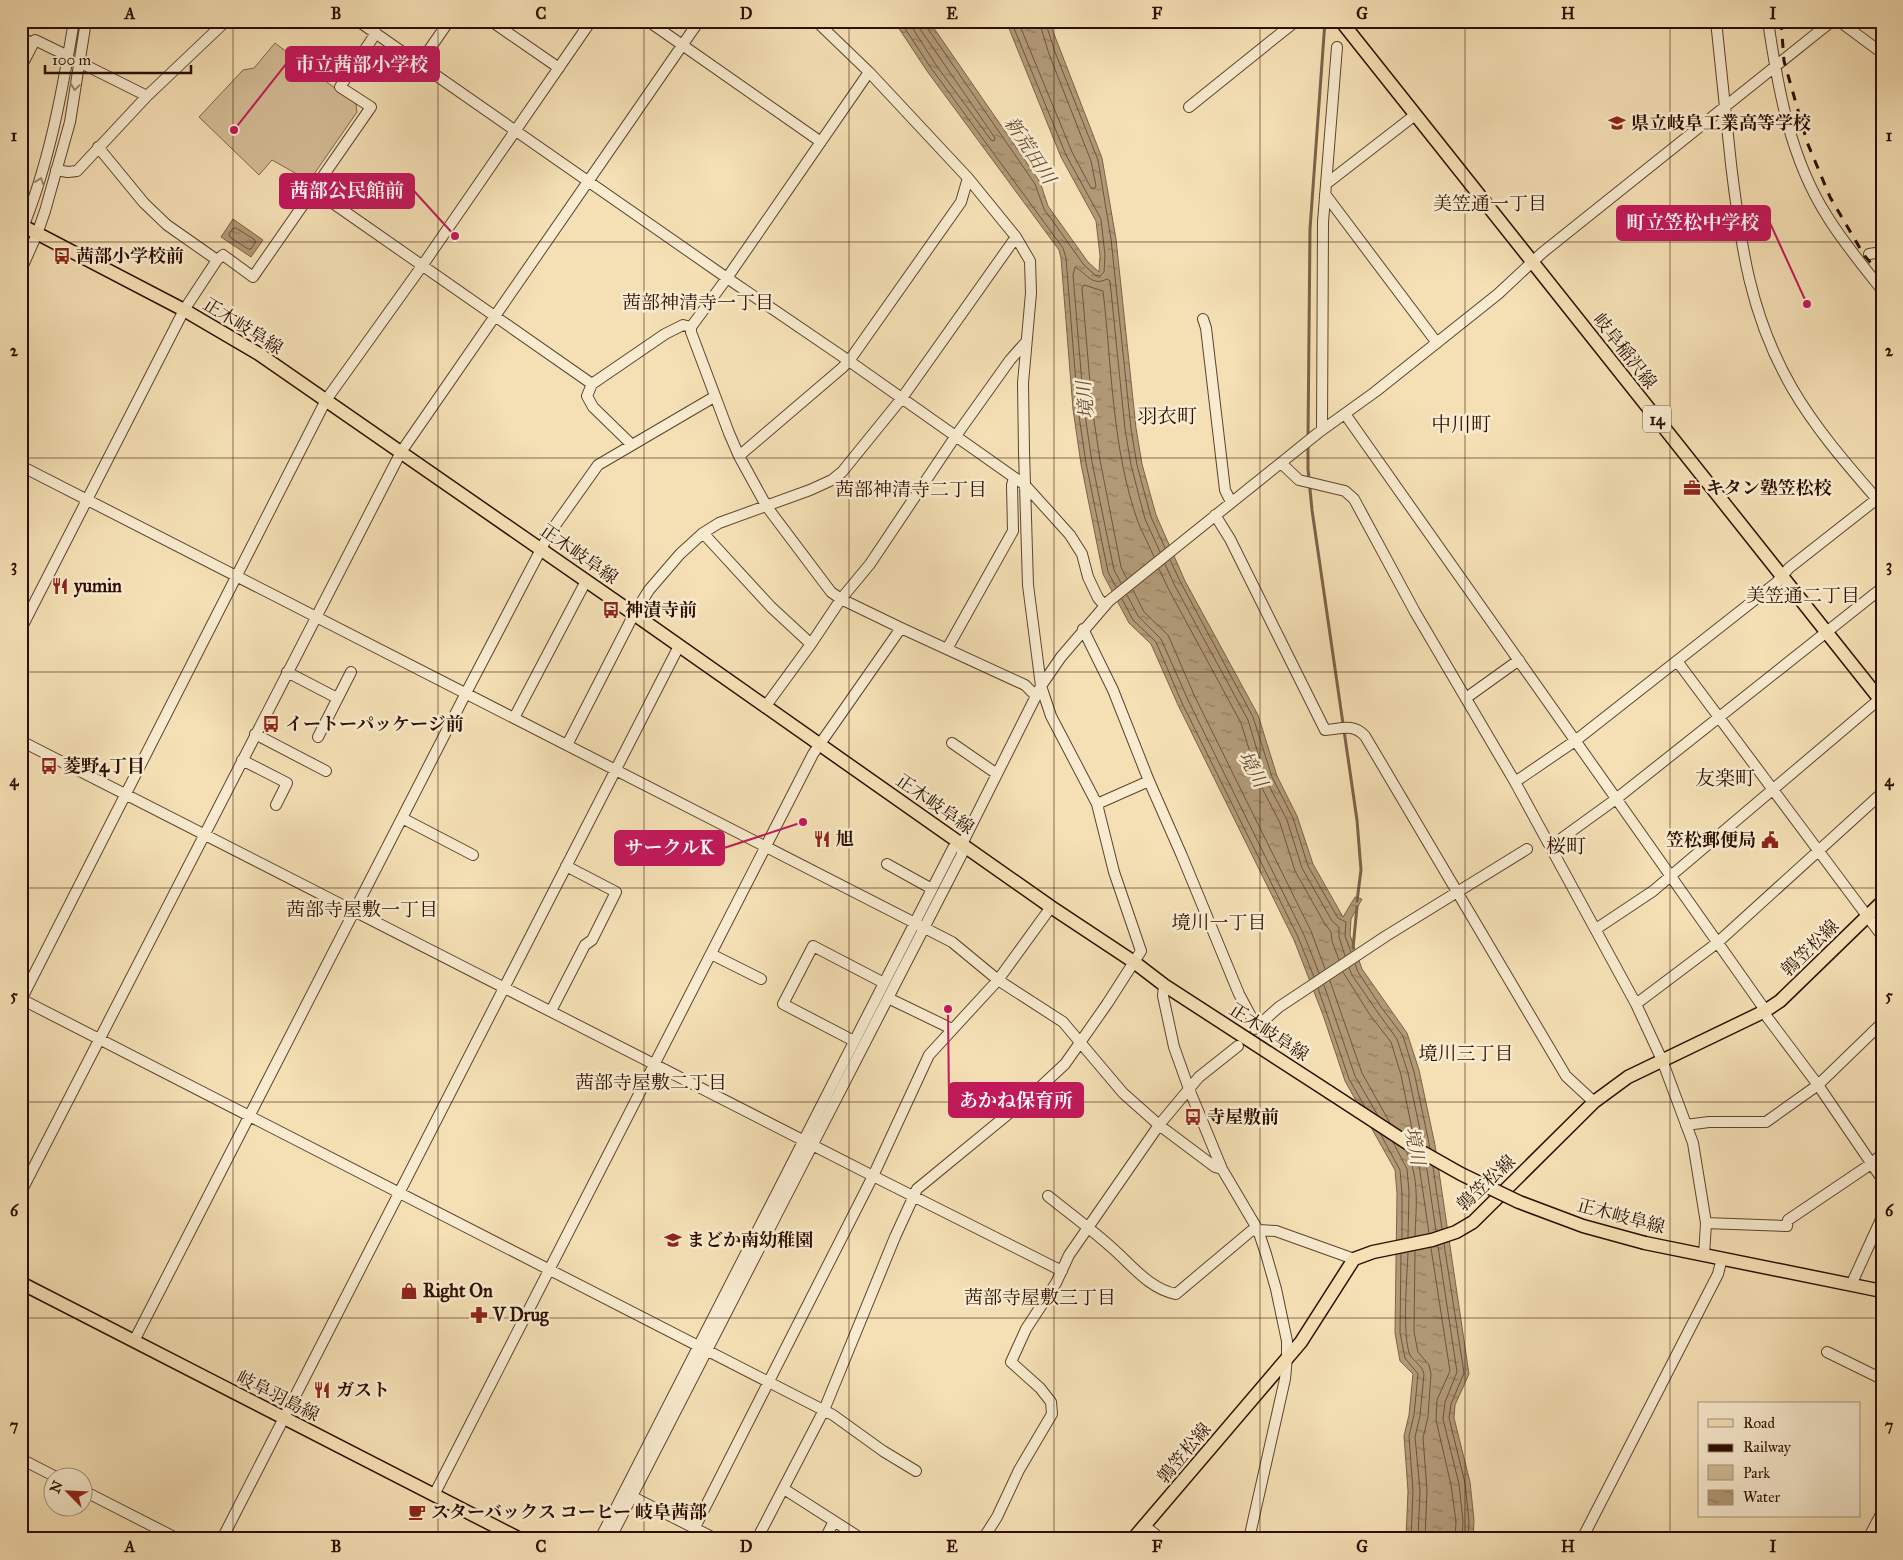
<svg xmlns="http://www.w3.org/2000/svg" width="1903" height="1560" font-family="'IM FELL Great Primer','Noto Serif JP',serif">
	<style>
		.green { fill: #d3bc96; stroke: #80664b }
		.water { fill: url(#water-ripples); stroke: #7c6247 }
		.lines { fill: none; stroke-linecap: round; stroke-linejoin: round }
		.shore { stroke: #6e543c; stroke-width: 1 }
		.stream { stroke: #7c6247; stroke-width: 3 }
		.minor-casing { stroke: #5e432d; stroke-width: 12 }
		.major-casing { stroke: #2c0f00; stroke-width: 15 }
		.minor { stroke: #f8ebcf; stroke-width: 10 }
		.major { stroke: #f5e0b5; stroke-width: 12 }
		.rail { stroke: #2c0f00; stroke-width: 3; stroke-dasharray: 9 9; stroke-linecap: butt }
		.major-bridge-casing { stroke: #2c0f00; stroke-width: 15; stroke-linecap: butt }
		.major-bridge { stroke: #f5e0b5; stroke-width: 12 }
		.oneway { stroke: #9c8872 }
		.grid { fill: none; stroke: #2c0f00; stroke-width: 1; stroke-opacity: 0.55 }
		.labels { text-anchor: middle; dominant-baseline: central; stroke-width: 5; stroke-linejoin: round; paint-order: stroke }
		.shield { fill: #f8ebcf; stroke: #69513e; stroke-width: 1 }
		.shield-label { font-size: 16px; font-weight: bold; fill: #2c0f00 }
		.poi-label { font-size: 18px; font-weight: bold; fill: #2c0f00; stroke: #f8ebcf; text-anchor: start }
		.street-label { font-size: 18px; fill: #2c0f00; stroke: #f8ebcf }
		.water-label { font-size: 19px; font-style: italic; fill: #684d36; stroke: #f8ebcf }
		.neighbourhood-label { font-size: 19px; fill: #2c0f00; stroke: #f8ebcf }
		.quarter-label { font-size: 20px; fill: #2c0f00; stroke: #f8ebcf }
		.leader { fill: none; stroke: #c2185b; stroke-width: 2 }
		.callout-dot { fill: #c2185b; stroke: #f8ebcf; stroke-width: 2 }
		.callout { fill: #c2185b; stroke: #c2185b; stroke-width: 2 }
		.callout-label { font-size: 19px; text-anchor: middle; font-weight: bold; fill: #fff }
		.neatline { fill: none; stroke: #2c0f00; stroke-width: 2 }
		.grid-label { font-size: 16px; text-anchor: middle; font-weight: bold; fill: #2c0f00 }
	</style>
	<defs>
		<pattern id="water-ripples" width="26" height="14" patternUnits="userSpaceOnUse" patternTransform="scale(1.25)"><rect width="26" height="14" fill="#b19977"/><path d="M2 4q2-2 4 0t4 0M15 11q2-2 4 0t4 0" fill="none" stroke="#907b5f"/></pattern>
	</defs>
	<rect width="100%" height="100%" fill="#f5e0b5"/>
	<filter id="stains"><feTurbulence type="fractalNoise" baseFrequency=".004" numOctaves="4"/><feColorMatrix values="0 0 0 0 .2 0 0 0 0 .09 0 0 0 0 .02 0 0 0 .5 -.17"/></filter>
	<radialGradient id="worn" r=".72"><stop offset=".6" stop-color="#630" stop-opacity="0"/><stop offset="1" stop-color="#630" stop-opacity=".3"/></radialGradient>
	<path class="green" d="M275 43 356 104 357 112 312 177 304 178 272 160 259 175 199 117 243 70 254 68Z"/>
	<path class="water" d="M894 21H929L1040 182 1048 206 1088 262 1099 272 1100 256 1096 221 1061 157 1006 21H1049L1102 158 1116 239 1136 428 1142 464 1156 515 1185 581 1258 715 1277 776 1297 816 1313 864 1343 917 1355 897 1362 899 1351 919 1350 935 1362 969 1407 1033 1419 1070 1435 1145 1469 1374 1455 1405 1454 1418 1470 1482 1474 1520 1473 1539H1406L1408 1491 1404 1436 1409 1415 1413 1374 1400 1361 1395 1333 1397 1193 1395 1170 1345 1081 1323 1015 1294 940 1178 705 1151 644 1129 623 1103 574 1081 464 1073 409 1061 258 1059 250 927 71Z
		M233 219 263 240 251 257 221 237Z"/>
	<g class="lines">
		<path class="shore" d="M900 21 931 68 1063 248 1066 258 1078 409 1086 463 1108 572 1116 587
			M908 21 936 65 991 140 994 141 995 138 920 29 919 21
			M925 21 926 26 1035 184 1044 209 1084 265 1095 275 1100 276 1104 272 1105 255 1101 219 1066 155 1011 21
			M1018 21 1072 152 1091 188 1094 189 1096 186 1091 161 1049 54 1039 21
			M1045 21 1055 52 1098 160 1111 239 1131 429 1137 465 1151 517 1165 548
			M234 228H236L255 240V243L251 249H248L230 237 229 234Z
			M1170 560 1181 583 1253 717 1272 777 1293 818 1308 866 1338 918 1346 922 1345 936 1351 952
			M1165 564 1175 586 1248 720 1266 780 1287 820 1302 868 1332 921 1339 927V937L1345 956
			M1159 569 1169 590 1241 723 1259 782 1280 823 1295 871 1325 924 1331 932 1332 941 1339 960
			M1127 579 1121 567 1100 460 1092 407 1082 288 1084 285 1103 291C1112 368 1112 449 1138 522 1143 534 1149 545 1154 557
			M1121 583 1114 570 1092 462 1084 408 1073 275 1075 267C1086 273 1092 287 1107 279L1110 281 1125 429 1131 465 1145 519 1160 552
			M1133 590 1144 612 1168 635 1195 697 1311 931 1325 969
			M1127 595 1138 616 1161 639 1188 700 1304 935 1319 973
			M1122 599 1133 620 1156 642 1182 703 1298 937 1314 977
			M1355 964 1358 972 1381 1007 1403 1036 1414 1072 1430 1148
			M1349 968 1352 975 1376 1010 1397 1039 1408 1073 1423 1144
			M1343 972 1370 1015 1391 1042 1401 1075 1414 1139
			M1330 981 1362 1073 1390 1123
			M1324 985 1355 1076 1377 1114
			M1318 988 1349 1079 1365 1107
			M1381 1135 1400 1170 1402 1193V1239
			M1393 1142 1407 1169 1409 1192 1408 1237
			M1406 1151C1420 1176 1416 1208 1415 1236
			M1418 1158 1429 1233
			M1426 1163 1436 1231
			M1433 1167 1442 1229
			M1444 1244 1464 1373 1451 1404 1449 1418 1465 1483 1469 1521 1468 1539
			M1438 1246 1457 1372 1445 1402 1443 1419 1459 1484 1463 1521 1462 1539
			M1431 1248 1450 1371 1437 1400 1436 1420 1451 1485 1456 1522 1455 1539
			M1415 1251 1414 1332 1418 1352 1429 1365 1431 1374 1428 1417 1423 1438 1427 1490 1425 1539
			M1408 1253C1407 1275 1402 1337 1410 1355 1414 1362 1422 1365 1424 1374L1420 1416 1415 1437 1420 1490 1418 1539
			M1401 1254 1400 1333 1405 1358 1418 1374 1414 1415 1409 1436 1413 1491 1411 1539"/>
		<path class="stream" d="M1308 438 1310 229 1325 21
			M1308 444V469L1312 510 1357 820 1361 870 1357 901
			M1353 948 1357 907"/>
		<g class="minor-casing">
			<path id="minor" d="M358 21 727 278 849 361 1025 485 1070 535 1082 554 1088 577 1098 598 1105 606
				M491 21 559 68
				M648 21 821 142
				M1716 21C1721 69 1726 117 1731 164 1741 247 1750 315 1792 388 1817 431 1850 468 1882 505
				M1768 21C1778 89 1790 158 1827 216 1843 242 1863 266 1882 290
				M1839 21 1882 53
				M21 37 33 44 35 40 68 56
				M79 62 147 96
				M420 63 449 21
				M21 67 33 44
				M1189 107 1296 21
				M98 147 144 203 167 225 217 260
				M56 170 68 172 77 171 147 96 226 21
				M1326 184 1415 115
				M314 190 592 384
				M1325 194 1437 343
				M21 232C49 165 62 93 74 21
				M1869 254 1882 252
				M21 270 37 234 45 211 70 122 86 21
				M1203 319 1206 328 1225 490 1231 502
				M691 327V332L729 433 739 456 767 507 831 592 841 599 901 628 1025 685 1036 696
				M1345 414 1763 1007 1767 1017 1818 1085 1882 1179
				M1322 430 1323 222 1337 47
				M632 445 593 407 587 396 592 384 665 334 683 325 691 327 727 278 869 72
				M739 456 842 368 849 361 961 202 968 178
				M1281 463 1299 480 1345 491 1354 499 1415 612 1515 782 1636 1004 1662 1060 1693 1143 1706 1223 1704 1255
				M21 466 952 942 998 980 1063 1022 1123 1093 1159 1125 1215 1167 1222 1169
				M1215 515 1230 539 1325 730C1341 729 1353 723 1365 736L1566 1076 1594 1102
				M703 533 771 607 811 644
				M21 629 184 310 217 260 223 255 253 277 371 107 340 87 376 33
				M1083 629 1113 690 1149 781 1182 856 1239 994 1255 1024V1029
				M947 649 1013 531 1012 485 1014 478
				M1677 661 1882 936
				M287 672 337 698
				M1466 698 1519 660
				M765 707 811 644 841 599 870 564 955 437 1010 360 1025 343
				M514 718 586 581
				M255 734 326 771
				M318 737 351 672
				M21 741 873 1176 1062 1271
				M952 743 997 774
				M567 745 634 614 649 590 680 554 703 533 719 523 810 490 832 480 842 472 902 398 1016 237
				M242 760 287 783 276 805
				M1515 782 1575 741 1776 583 1789 568 1882 495
				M1097 804 1149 781
				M402 818 473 855
				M1551 846 1616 799 1882 588
				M887 864 932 889
				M1596 929 1653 891 1882 697
				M711 954 761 979
				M1164 985 1163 996 1174 1047 1189 1089 1222 1169 1258 1230 1266 1254 1276 1289 1287 1341V1357L1285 1379 1249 1539
				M21 999 833 1415 883 1451 916 1471
				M21 1000 326 400 422 266 591 21
				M1636 1004 1717 943 1882 793
				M551 1011 585 945 592 940 616 892 566 866
				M1255 1024 1261 1023 1279 1007 1386 936 1527 849
				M952 1030 946 1026 888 998 962 854V844L1041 686 1061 657 1109 601 1318 433 1375 392 1498 294 1542 253 1832 21
				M854 1041 783 1004 813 946 884 983
				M1686 1125 1709 1122H1766L1818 1085 1882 1023
				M21 1192 401 452 699 21
				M1048 1196C1069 1213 1091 1229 1111 1247 1131 1264 1149 1289 1176 1294L1251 1231 1258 1230 1276 1231 1354 1259
				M1706 1223 1787 1226 1788 1220 1871 1164 1882 1154
				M1851 1285 1882 1217
				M134 1341 466 693 549 534 598 465 714 397
				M1827 1352 1882 1379
				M21 1459 58 1478
				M784 1489 862 1539
				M82 1490 178 1539
				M627 1494 716 1539
				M434 1495 813 754 901 628
				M1145 1526 1161 1539
				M222 1539 679 646
				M600 1539 953 848 962 844
				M610 1539 888 998
				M689 1539 873 1176 929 1055 998 980 1051 907
				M757 1539 824 1410 895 1237 917 1189 1035 1092 1065 1064 1107 1004 1141 951 1114 872 1097 804 1051 716 1041 686 1028 585 1024 451 1023 383 1031 293 1030 261 1016 237 968 178 869 72 816 21
				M825 1539 834 1521
				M983 1539 997 1517 1019 1470 1052 1414 1051 1402 1040 1388 1011 1362 1026 1329 1056 1283 1069 1255 1159 1125 1199 1077 1238 1046
				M1582 1539 1718 1274 1722 1258
				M1868 1539 1882 1512"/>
		</g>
		<g class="major-casing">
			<path id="major" d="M1341 21 1882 702
				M21 225 184 310 259 354 634 614 1051 907 1134 962 1164 985 1329 1092
				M1645 1243 1882 1291
				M21 1283 520 1539
				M1133 1539 1301 1342 1354 1259 1373 1252 1432 1240 1456 1232 1473 1222 1594 1102 1628 1077 1765 1011 1780 1001 1882 902"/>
		</g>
		<use href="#minor" class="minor"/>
		<use href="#major" class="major"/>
		<path class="rail" d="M1781 21 1784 61 1807 142 1830 197 1864 255 1882 276"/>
		<g class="major-bridge-casing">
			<path id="major-bridge" d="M1329 1092 1415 1148 1461 1174 1519 1202 1583 1226 1645 1243"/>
		</g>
		<use href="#major-bridge" class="major-bridge"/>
	</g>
	<defs><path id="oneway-chevron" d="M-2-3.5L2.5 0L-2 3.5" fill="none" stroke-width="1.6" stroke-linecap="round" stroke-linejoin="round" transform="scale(1.25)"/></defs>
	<g class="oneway">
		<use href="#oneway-chevron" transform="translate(75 87) rotate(98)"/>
		<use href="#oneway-chevron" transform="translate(40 181) rotate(-71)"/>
	</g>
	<path class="grid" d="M233 21V1539M438 21V1539M644 21V1539M849 21V1539M1054 21V1539M1260 21V1539M1465 21V1539M1670 21V1539M21 242H1882M21 458H1882M21 672H1882M21 888H1882M21 1102H1882M21 1318H1882"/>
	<defs>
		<g id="school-bare" transform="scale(1.35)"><path d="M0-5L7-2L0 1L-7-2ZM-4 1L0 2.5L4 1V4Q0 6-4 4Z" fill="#8f2418" stroke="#f8ebcf" stroke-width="2.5" paint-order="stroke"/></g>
		<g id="bus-bare" transform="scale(1.35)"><path d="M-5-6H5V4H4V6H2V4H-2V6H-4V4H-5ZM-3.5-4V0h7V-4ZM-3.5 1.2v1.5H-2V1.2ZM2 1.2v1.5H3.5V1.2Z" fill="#8f2418" stroke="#f8ebcf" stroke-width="2.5" paint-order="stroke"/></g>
		<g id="office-bare" transform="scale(1.35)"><path d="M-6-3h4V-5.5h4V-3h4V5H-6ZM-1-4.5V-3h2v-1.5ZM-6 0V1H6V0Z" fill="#8f2418" stroke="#f8ebcf" stroke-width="2.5" paint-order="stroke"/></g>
		<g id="restaurant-bare" transform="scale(1.35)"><path d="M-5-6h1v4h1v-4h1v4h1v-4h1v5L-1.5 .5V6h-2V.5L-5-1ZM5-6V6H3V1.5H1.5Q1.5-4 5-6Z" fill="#8f2418" stroke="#f8ebcf" stroke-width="2.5" paint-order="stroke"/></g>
		<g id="civic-bare" transform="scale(1.35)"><path d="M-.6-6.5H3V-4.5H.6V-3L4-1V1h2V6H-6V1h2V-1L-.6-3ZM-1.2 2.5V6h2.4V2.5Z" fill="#8f2418" stroke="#f8ebcf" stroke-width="2.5" paint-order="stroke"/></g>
		<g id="shop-bare" transform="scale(1.35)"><path d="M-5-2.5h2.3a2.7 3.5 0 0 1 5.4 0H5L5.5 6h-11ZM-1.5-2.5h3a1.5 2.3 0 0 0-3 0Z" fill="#8f2418" stroke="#f8ebcf" stroke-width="2.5" paint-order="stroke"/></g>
		<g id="pharmacy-bare" transform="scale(1.35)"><path d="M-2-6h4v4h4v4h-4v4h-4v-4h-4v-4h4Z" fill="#8f2418" stroke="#f8ebcf" stroke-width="2.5" paint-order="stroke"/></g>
		<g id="cafe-bare" transform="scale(1.35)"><path d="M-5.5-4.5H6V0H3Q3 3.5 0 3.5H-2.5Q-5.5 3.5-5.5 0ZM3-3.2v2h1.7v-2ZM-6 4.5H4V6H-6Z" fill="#8f2418" stroke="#f8ebcf" stroke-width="2.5" paint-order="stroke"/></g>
	</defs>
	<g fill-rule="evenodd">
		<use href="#school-bare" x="1617" y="123"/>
		<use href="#bus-bare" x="62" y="256"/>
		<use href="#office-bare" x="1692" y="488"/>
		<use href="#restaurant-bare" x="60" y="586"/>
		<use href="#bus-bare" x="611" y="610"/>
		<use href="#bus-bare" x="271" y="724"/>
		<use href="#bus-bare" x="49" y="766"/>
		<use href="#restaurant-bare" x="822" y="839"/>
		<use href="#civic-bare" x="1770" y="840"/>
		<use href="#bus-bare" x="1193" y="1117"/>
		<use href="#school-bare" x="673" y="1240"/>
		<use href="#shop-bare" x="409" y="1291"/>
		<use href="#pharmacy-bare" x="479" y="1315"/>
		<use href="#restaurant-bare" x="322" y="1390"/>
		<use href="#cafe-bare" x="417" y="1512"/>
	</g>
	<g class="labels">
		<rect class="shield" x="1643" y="405.5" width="28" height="27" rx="4"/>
		<g class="shield-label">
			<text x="1657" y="419">14</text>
		</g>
		<g class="poi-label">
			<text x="1631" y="123">県立岐阜工業高等学校</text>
			<text x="76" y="256">茜部小学校前</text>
			<text x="1706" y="488">キタン塾笠松校</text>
			<text x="74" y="586">yumin</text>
			<text x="625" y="610">神漬寺前</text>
			<text x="285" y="724">イートーパッケージ前</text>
			<text x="63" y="766">菱野4丁目</text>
			<text x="836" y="839">旭</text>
			<text x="1756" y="840" text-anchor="end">笠松郵便局</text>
			<text x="1207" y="1117">寺屋敷前</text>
			<text x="687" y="1240">まどか南幼稚園</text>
			<text x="423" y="1291">Right On</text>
			<text x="493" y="1315">V Drug</text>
			<text x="336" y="1390">ガスト</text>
			<text x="431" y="1512">スターバックス コーヒー 岐阜茜部</text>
		</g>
		<g class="street-label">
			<text transform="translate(243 326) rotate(32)">正木岐阜線</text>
			<text transform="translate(1625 351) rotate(52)">岐阜稲沢線</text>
			<text transform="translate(579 554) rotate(35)">正木岐阜線</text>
			<text transform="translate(935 804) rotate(35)">正木岐阜線</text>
			<text transform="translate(1810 948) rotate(-44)">鶉笠松線</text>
			<text transform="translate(1269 1032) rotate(33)">正木岐阜線</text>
			<text transform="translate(1486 1183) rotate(-43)">鶉笠松線</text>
			<text transform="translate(1621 1216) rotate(15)">正木岐阜線</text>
			<text transform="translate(278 1396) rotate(27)">岐阜羽島線</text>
			<text transform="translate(1184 1453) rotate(-50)">鶉笠松線</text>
		</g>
		<g class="water-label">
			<text transform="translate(1030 150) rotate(57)">新荒田川</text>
			<text transform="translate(1085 400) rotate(-95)">境川</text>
			<text transform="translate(1253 769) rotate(61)">境川</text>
			<text transform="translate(1415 1146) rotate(79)">境川</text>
		</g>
		<g class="neighbourhood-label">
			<text x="1490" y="203">美笠通一丁目</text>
			<text x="698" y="302">茜部神清寺一丁目</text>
			<text x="911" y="489">茜部神清寺二丁目</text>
			<text x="1803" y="595">美笠通二丁目</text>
			<text x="362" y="909">茜部寺屋敷一丁目</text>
			<text x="1219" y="922">境川一丁目</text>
			<text x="1466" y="1053">境川三丁目</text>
			<text x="651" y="1082">茜部寺屋敷二丁目</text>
			<text x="1040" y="1297">茜部寺屋敷三丁目</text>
		</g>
		<g class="quarter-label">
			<text x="1167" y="416">羽衣町</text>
			<text x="1461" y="424">中川町</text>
			<text x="1725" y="778">友楽町</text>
			<text x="1566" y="846">桜町</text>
		</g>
	</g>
	<path class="leader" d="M234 130L286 64M455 236L414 191M1807 304L1770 223M803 822L724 848M948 1009L949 1100"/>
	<g class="callout-dot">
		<circle cx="234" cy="130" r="5"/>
		<circle cx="455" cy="236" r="5"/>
		<circle cx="1807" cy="304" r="5"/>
		<circle cx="803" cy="822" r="5"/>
		<circle cx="948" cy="1009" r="5"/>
	</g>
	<g class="callout">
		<rect x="286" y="47" width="153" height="34" rx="5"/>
		<rect x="280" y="174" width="134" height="34" rx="5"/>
		<rect x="1617" y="206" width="153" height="34" rx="5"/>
		<rect x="615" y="831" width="109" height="34" rx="5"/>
		<rect x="949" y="1083" width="134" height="34" rx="5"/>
	</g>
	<g class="callout-label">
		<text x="362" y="71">市立茜部小学校</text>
		<text x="347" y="197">茜部公民館前</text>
		<text x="1693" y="229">町立笠松中学校</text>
		<text x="669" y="854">サークルK</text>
		<text x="1016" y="1107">あかね保育所</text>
	</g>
	<rect width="1903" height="1560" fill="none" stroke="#f5e0b5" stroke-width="55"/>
	<rect x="1698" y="1402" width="162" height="115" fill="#f8ebcf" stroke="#a6937c"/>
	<rect x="1708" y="1419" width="25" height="8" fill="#f5e0b5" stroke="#a6937c"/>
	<text x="1743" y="1428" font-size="15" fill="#2c0f00">Road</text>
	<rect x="1708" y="1444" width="25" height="8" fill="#2c0f00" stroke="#a6937c"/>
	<text x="1743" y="1452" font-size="15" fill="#2c0f00">Railway</text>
	<rect x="1708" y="1465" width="25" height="15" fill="#d3bc96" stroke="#a6937c"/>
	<text x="1743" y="1478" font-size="15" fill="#2c0f00">Park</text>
	<rect x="1708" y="1490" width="25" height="15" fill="url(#water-ripples)" stroke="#a6937c"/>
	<text x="1743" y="1502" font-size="15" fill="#2c0f00">Water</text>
	<g transform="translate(68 1492) rotate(294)"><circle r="24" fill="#f8ebcf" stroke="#a6937c"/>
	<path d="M0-4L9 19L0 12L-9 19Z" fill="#8f2418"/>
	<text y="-8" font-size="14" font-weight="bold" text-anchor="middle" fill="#2c0f00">N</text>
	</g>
	<path d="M45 65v8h146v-8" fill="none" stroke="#2c0f00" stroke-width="2.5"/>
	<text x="52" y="65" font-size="15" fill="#2c0f00" stroke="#f8ebcf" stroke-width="4" paint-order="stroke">100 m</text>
	<rect x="28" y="28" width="1848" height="1504" class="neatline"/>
	<g class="grid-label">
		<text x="130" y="19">A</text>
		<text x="336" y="19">B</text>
		<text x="541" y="19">C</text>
		<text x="746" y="19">D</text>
		<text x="952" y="19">E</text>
		<text x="1157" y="19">F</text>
		<text x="1362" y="19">G</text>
		<text x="1568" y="19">H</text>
		<text x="1773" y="19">I</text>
		<text x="14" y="141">1</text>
		<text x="1889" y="141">1</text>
		<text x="14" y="356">2</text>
		<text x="1889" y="356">2</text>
		<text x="14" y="571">3</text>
		<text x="1889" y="571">3</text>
		<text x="14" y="786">4</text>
		<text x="1889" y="786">4</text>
		<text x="14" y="1001">5</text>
		<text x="1889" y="1001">5</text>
		<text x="14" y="1216">6</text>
		<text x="1889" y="1216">6</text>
		<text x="14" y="1431">7</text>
		<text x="1889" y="1431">7</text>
		<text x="130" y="1552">A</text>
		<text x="336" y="1552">B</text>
		<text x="541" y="1552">C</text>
		<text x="746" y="1552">D</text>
		<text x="952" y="1552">E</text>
		<text x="1157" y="1552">F</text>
		<text x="1362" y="1552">G</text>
		<text x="1568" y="1552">H</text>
		<text x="1773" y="1552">I</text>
	</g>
	<rect width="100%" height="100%" filter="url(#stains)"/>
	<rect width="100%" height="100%" fill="url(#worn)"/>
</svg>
